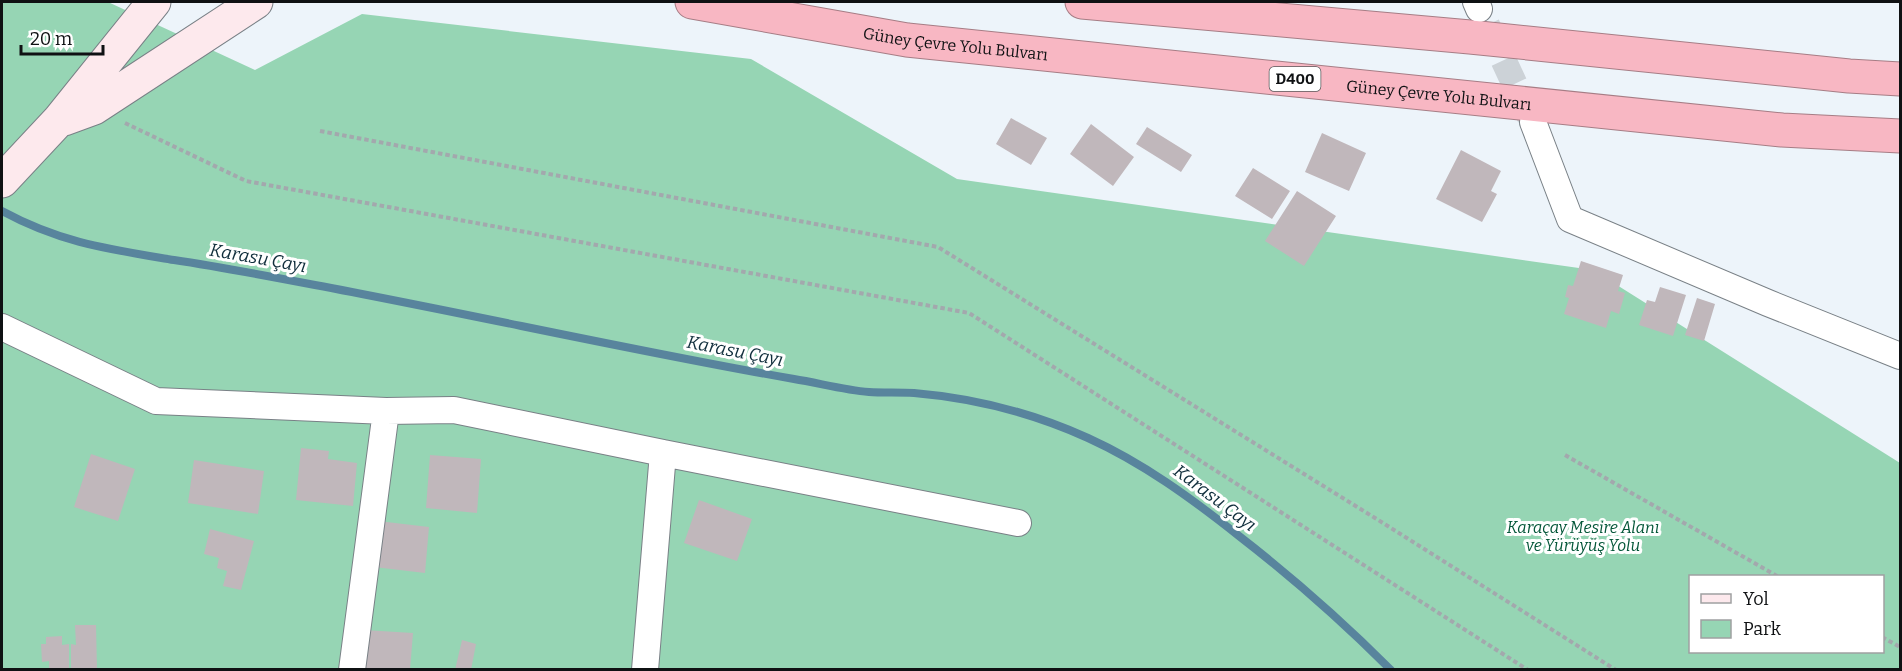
<svg xmlns="http://www.w3.org/2000/svg" width="1902" height="671" font-family="Bitter,serif">
	<style>
		.green { fill: #96d5b4; fill-rule: evenodd }
		.lines { fill: none; stroke-linecap: round; stroke-linejoin: round }
		.stream { stroke: #58849d; stroke-width: 8 }
		.building { fill: #c0b7bb }
		.street-tunnel { stroke: #ccd2d7; stroke-width: 26; stroke-dasharray: 26 13; stroke-linecap: butt }
		.street-casing { stroke: #798086; stroke-width: 28 }
		.secondary-casing { stroke: #798086; stroke-width: 35 }
		.highway-casing { stroke: #a67d85; stroke-width: 35 }
		.path { stroke: #a3a8ad; stroke-width: 4; stroke-dasharray: 4.5 3; stroke-linecap: butt }
		.street { stroke: #fff; stroke-width: 26 }
		.secondary { stroke: #fde9ed; stroke-width: 33 }
		.highway { stroke: #f8b7c3; stroke-width: 33 }
		.labels { text-anchor: middle; dominant-baseline: central; stroke-width: 6; stroke-linejoin: round; paint-order: stroke }
		.shield { fill: #fff; stroke: #57585a; stroke-width: 1.5 }
		.shield-label { font-size: 15px; font-weight: bold; fill: #0f1113 }
		.street-label { font-size: 16px; fill: #0f1113; stroke: #fff }
		.park-label { font-size: 16px; font-style: italic; fill: #045739; stroke: #fff }
		.water-label { font-size: 18px; font-style: italic; fill: #0f2d3b; stroke: #fff }
	</style>
	<rect width="100%" height="100%" fill="#edf4fa"/>
	<path class="green" d="M2 2H108L255 70 362 14 751 59 957 179 1593 270 1900 463V669H2ZM1690 576H1882V652H1690Z"/>
	<g class="lines">
		<path class="stream" d="M2 211C61 243 108 249 174 260 221 267 268 276 315 285 475 315 634 351 794 379 819 383 844 390 869 392 883 393 899 392 914 393 973 398 1033 413 1088 438 1143 463 1191 498 1239 536 1292 577 1343 622 1391 670"/>
	</g>
	<path class="building" d="M1011 118 1047 138 1031 165 996 144Z
		M1091 124 1134 157 1113 186 1070 154Z
		M1147 127 1192 155 1181 172 1136 144Z
		M1322 133 1366 153 1349 191 1305 172Z
		M1461 150 1501 171 1491 191 1497 194 1482 222 1436 199Z
		M1253 168 1290 191 1272 219 1235 196Z
		M1297 191 1336 216 1304 266 1265 241Z
		M1581 261 1623 275 1618 291 1625 293 1619 314 1611 311 1606 328 1564 314 1569 298 1565 297 1568 285 1573 286Z
		M1660 287 1686 295 1673 336 1639 325 1647 300 1655 302Z
		M1697 298 1715 304 1704 341 1685 335Z
		M301 448 329 451 328 459 357 463 353 506 296 500Z
		M91 454 135 469 118 521 74 507Z
		M430 455 481 459 477 513 426 508Z
		M194 460 264 471 258 514 188 503Z
		M699 500 752 519 737 561 684 543Z
		M378 521 429 527 425 573 374 567Z
		M210 529 254 541 241 590 223 586 227 571 217 568 219 558 204 554Z
		M75 625H96L97 670H71V644L76 645Z
		M364 630 413 633 410 670H361Z
		M62 636V645L69 644V670H49V661L42 662 41 644H46V637Z
		M462 640 476 644 471 670H455Z"/>
	<g class="lines">
		<path class="street-tunnel" d="M1487 25 1530 117"/>
		<g class="street-casing">
			<path id="street" d="M1476 2 1479 9
				M1533 122 1570 219 1768 303 1900 356
				M2 327 156 401 386 411
				M352 670 386 411 454 410 663 453
				M645 670 663 453 1018 523"/>
		</g>
		<g class="secondary-casing">
			<path id="secondary" d="M64 119 94 108 256 2
				M2 181 59 120 154 2"/>
		</g>
		<g class="highway-casing">
			<g id="highway">
				<path id="s1" d="M692 2 907 40 1782 130 1900 136"/>
				<path d="M1082 2 1470 37 1849 76 1900 79"/>
			</g>
		</g>
		<path class="path" d="M125 123 246 181 969 313 1528 670
			M320 131 938 247 1375 518 1616 670
			M1565 455 1777 576
			M1882 637 1900 647"/>
		<use href="#street" class="street"/>
		<use href="#secondary" class="secondary"/>
		<use href="#highway" class="highway"/>
	</g>
	<g class="labels">
		<rect class="shield" x="1269.5" y="67" width="51" height="24" rx="4.5"/>
		<g class="shield-label">
			<text x="1295" y="79">D400</text>
		</g>
		<g class="street-label">
			<text stroke="none"><textPath href="#s1" startOffset="267">Güney Çevre Yolu Bulvarı</textPath></text>
			<text stroke="none"><textPath href="#s1" startOffset="753">Güney Çevre Yolu Bulvarı</textPath></text>
		</g>
		<g class="park-label">
			<text x="1583" y="527">Karaçay Mesire Alanı<tspan x="1583" dy="18">ve Yürüyüş Yolu</tspan></text>
		</g>
		<g class="water-label">
			<text transform="translate(258 258) rotate(10)">Karasu Çayı</text>
			<text transform="translate(735 351) rotate(11)">Karasu Çayı</text>
			<text transform="translate(1215 498) rotate(37)">Karasu Çayı</text>
		</g>
	</g>
	<rect width="1902" height="671" fill="none" stroke="#0f1113" stroke-width="6"/>
	<rect x="1689" y="575" width="195" height="78" fill="#ffffff" stroke="#9fa0a1" stroke-width="1.5"/>
	<rect x="1701" y="594" width="30" height="9" fill="#fde9ed" stroke="#9fa0a1" stroke-width="1.5"/>
	<text x="1743" y="605" font-size="18" fill="#0f1113">Yol</text>
	<rect x="1701" y="620" width="30" height="18" fill="#96d5b4" stroke="#9fa0a1" stroke-width="1.5"/>
	<text x="1743" y="635" font-size="18" fill="#0f1113">Park</text>
	<path d="M21 45v9h82v-9" fill="none" stroke="#0f1113" stroke-width="3"/>
	<text x="30" y="45" font-size="18" fill="#0f1113" stroke="#ffffff" stroke-width="4.5" paint-order="stroke">20 m</text>
</svg>
